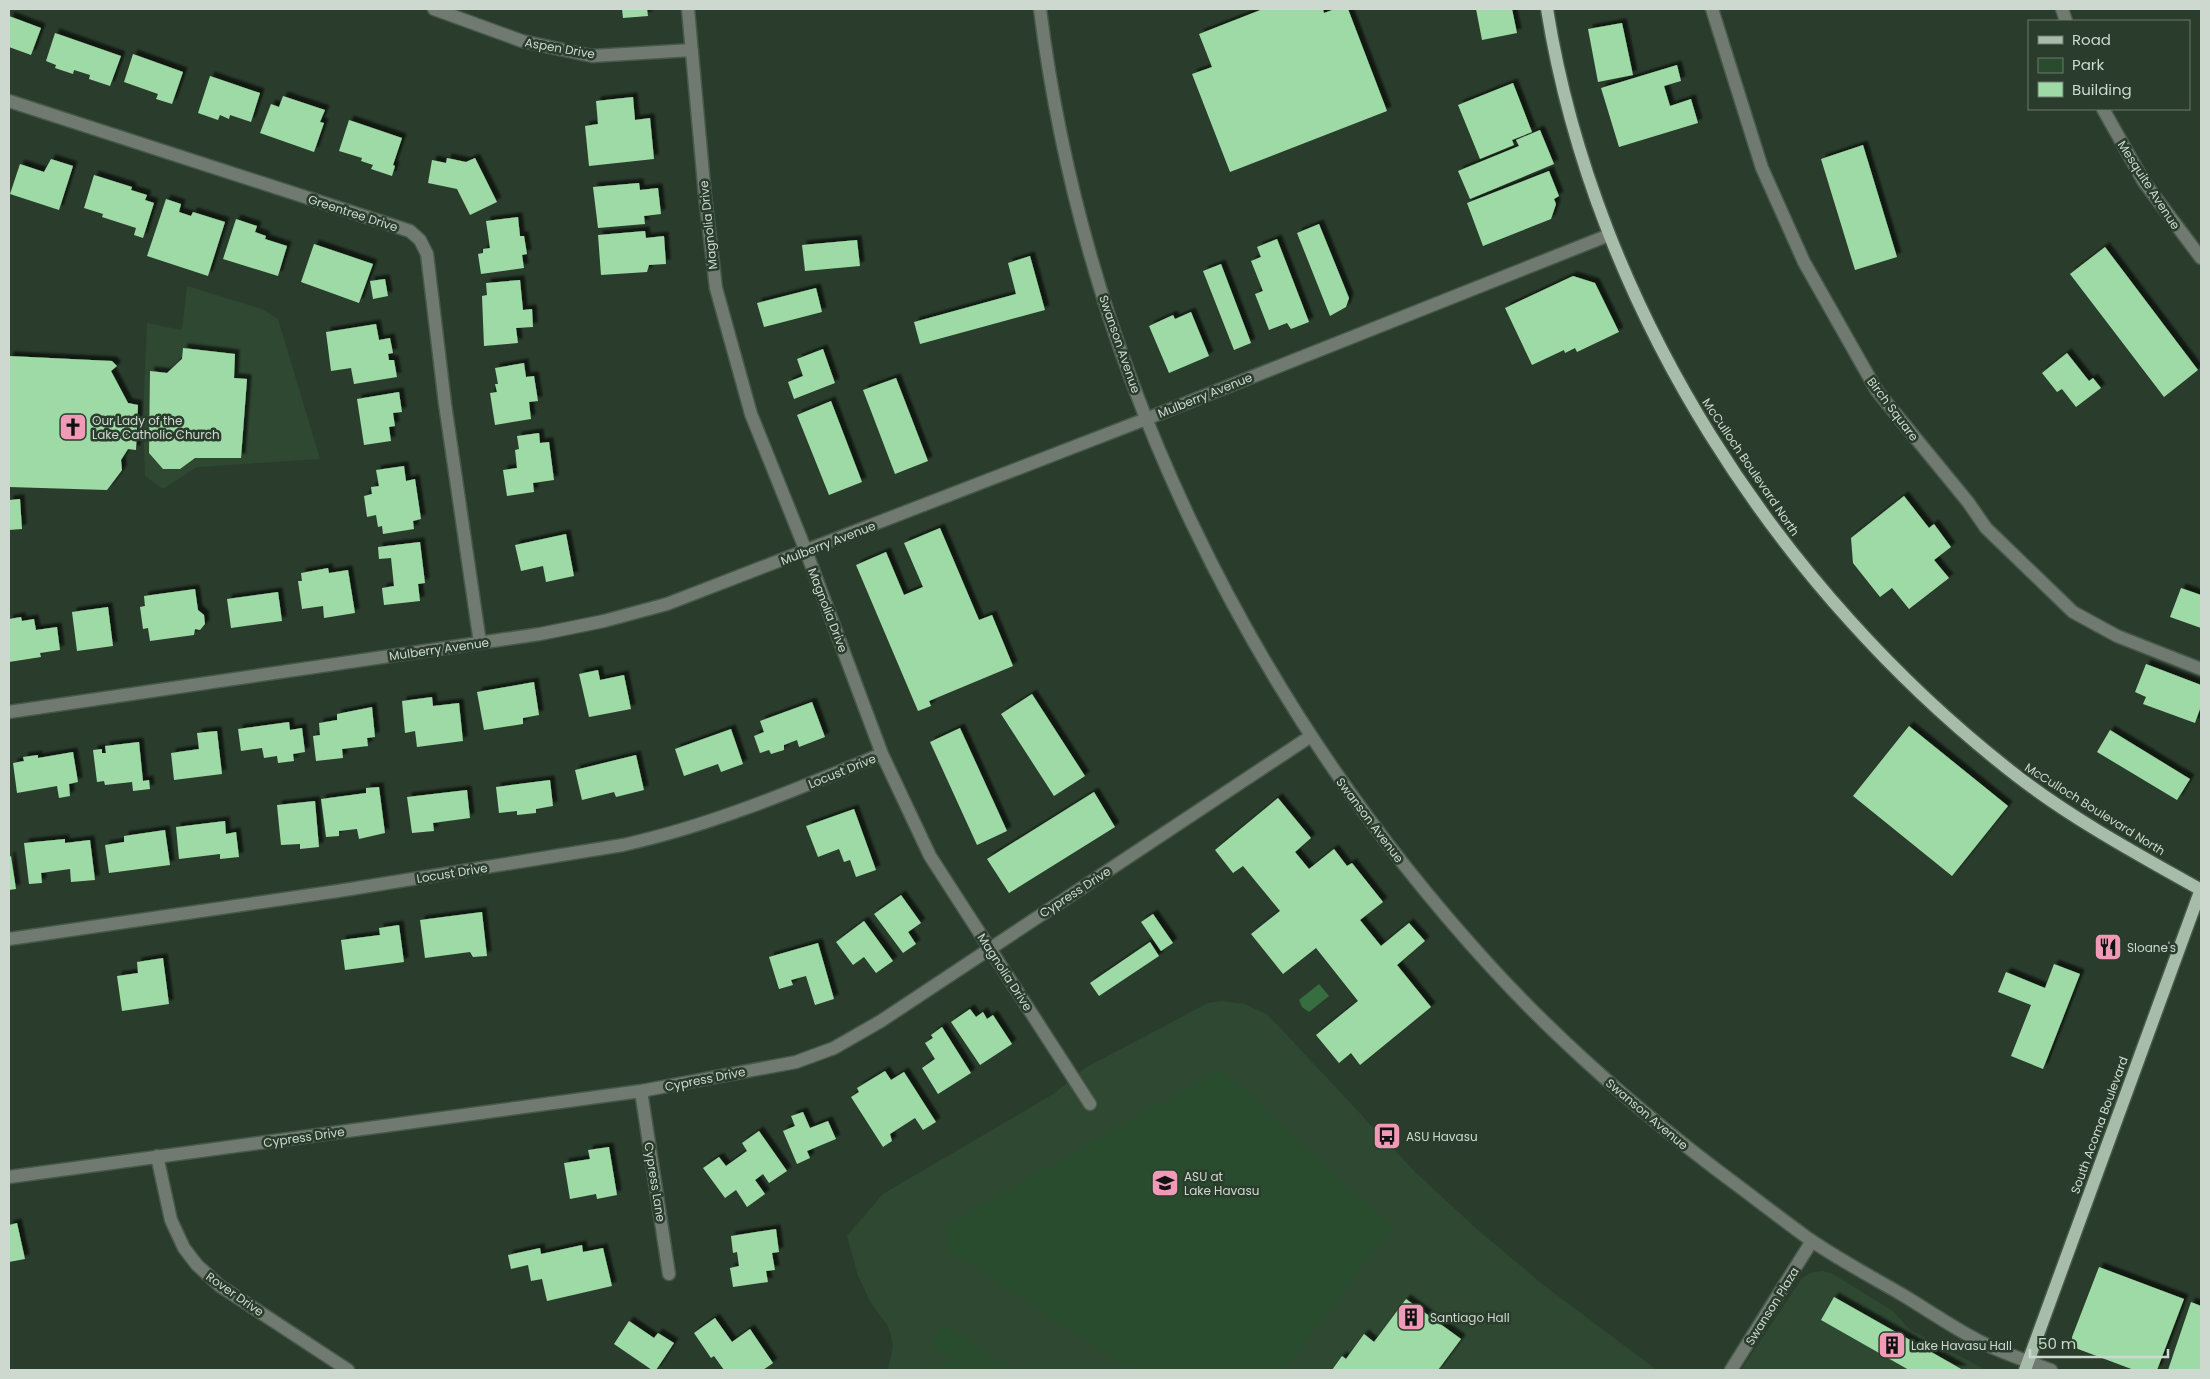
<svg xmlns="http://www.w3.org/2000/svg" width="2210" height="1379" font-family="Poppins,sans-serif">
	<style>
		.built { fill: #2f4832 }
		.green { fill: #294c2e }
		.water { fill: #366e3f }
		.building { fill: #9edaa5; filter: url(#shadow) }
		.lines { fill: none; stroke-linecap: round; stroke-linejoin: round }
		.minor-casing { stroke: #475949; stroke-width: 15 }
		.major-casing { stroke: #475949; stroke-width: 15 }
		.minor { stroke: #717a71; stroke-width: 12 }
		.major { stroke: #a8bcaa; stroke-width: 12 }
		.labels { text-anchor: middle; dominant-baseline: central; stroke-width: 5; stroke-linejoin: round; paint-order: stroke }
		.street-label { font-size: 12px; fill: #cdd9ce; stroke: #2a3d2c }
		.poi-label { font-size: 12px; fill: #cdd9ce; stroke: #2a3d2c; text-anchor: start }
	</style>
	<defs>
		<filter id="shadow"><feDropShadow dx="4.5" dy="-4.5" stdDeviation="1" flood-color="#0009"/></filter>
	</defs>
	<rect width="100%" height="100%" fill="#2a3d2c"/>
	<path class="built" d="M187 286 262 309 278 319 320 459 197 467 163 489 145 476 143 418 147 323 182 330Z
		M1222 1001 1245 1004 1268 1015 1415 1172 1479 1231 1546 1287 1657 1370H888L893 1346 891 1336 888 1326 871 1303 858 1276 847 1236 883 1194 1055 1093 1085 1068 1208 1003Z
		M1822 1271 1831 1273 1893 1311 1909 1329 1986 1370H1741L1802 1278 1810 1273Z"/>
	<path class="green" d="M1221 1069 1392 1227 1285 1370H1130L949 1250 945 1226Z
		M943 1324 1007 1365 1014 1370H920L955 1361 931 1345Z"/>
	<path class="water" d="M1319 984 1329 996 1309 1012 1302 1007 1299 1000Z"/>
	<path class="building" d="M622 9H647L648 16 623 18Z
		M1263 9H1323L1324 13 1335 9H1348L1387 111 1230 172 1192 74 1212 67 1199 34Z
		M1476 9H1512L1517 33 1482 40Z
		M9 16 41 28 31 55 9 47Z
		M1622 23 1633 75 1598 82 1588 29Z
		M55 33 121 56 110 86 89 79 90 75 74 70 73 74 55 68 56 65 46 61Z
		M133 54 183 72 172 104 156 99 158 94 124 82Z
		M1677 65 1681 81 1664 86 1670 106 1691 99 1698 123 1619 147 1601 88Z
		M210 76 260 93 251 122 230 115 229 119 220 115 218 120 198 113Z
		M1513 83 1532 132 1512 140 1514 145 1480 159 1458 105Z
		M283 96 325 110 320 122 324 123 314 152 260 133 271 104 279 107Z
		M633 97 635 120 650 118 654 159 589 166 585 126 598 124 596 101Z
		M349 120 402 138 393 165 395 166 392 176 371 169 373 165 361 161 362 158 339 151Z
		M1540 130 1554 164 1470 199 1458 171 1519 146 1516 140Z
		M1863 145 1897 257 1855 270 1821 159Z
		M447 158 466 162 475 158 497 202 470 215 457 189 428 183 432 160 446 163Z
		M51 159 73 166 59 210 10 194 20 164 44 172Z
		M1549 171 1559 196 1554 199 1556 204 1551 219 1483 246 1467 203Z
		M94 175 132 187 131 190 147 195 145 200 154 203 143 238 134 235 136 228 102 217 103 214 84 208Z
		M639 183 640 190 658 188 661 214 644 216 645 224 598 228 593 187Z
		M166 199 181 204 179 212 191 216 193 212 225 222 208 276 147 256Z
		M518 217 520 236H524L527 254 522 255 524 268 481 274 478 254 483 253V249L490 248 486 221Z
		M236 219 257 226 255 232 266 236 265 239 287 246 278 276 223 259Z
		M1319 224 1349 298 1346 307 1330 316 1297 233Z
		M645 231 646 238 664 236 666 264 649 265 647 272 601 275 598 235Z
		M1277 239 1309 322 1291 329 1287 323 1269 330 1255 294 1263 291 1251 261 1261 257 1257 247Z
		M857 240 860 266 805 271 802 245Z
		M314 244 373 264 359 303 301 282Z
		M2105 247 2198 370 2164 397 2070 274Z
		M1030 256 1045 310 920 344 914 322 1016 294 1008 263Z
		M1221 264 1251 343 1234 350 1203 271Z
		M1573 276 1595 283 1619 332 1577 352 1575 348 1565 353 1564 350 1532 365 1505 308Z
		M385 279 388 296 373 299 370 281Z
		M520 280 523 310 532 309 533 327 516 328 518 343 484 346 482 296 487 295 486 283Z
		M816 288 822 312 764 327 757 303Z
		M1191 312 1209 356 1169 373 1149 326 1173 315 1175 319Z
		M376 324 379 340 390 338 393 353 388 354 389 360H394L397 377 354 384 351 368 331 371 326 332Z
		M183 348 235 354 234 378 247 379 241 458H195L180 469H163L149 453 150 371 167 373 182 359Z
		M823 349 835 383 794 399 788 382 803 376 797 359Z
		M2067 353 2089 381 2093 378 2101 388 2076 407 2062 389 2057 392 2042 373Z
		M9 356 112 361 117 366 111 371 128 403 138 405 136 450 128 449 121 460 122 470 107 490 9 487Z
		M524 363 526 377 534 376 538 401 529 402 531 419 495 425 490 393 497 392 495 384H498L495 368Z
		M896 378 928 461 895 474 863 390Z
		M399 392 402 412 393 413 395 426 389 427 391 441 364 445 357 399Z
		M831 401 862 482 829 495 797 415Z
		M539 433 540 443 549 442 554 480 533 483 534 492 507 496 503 470 517 468 515 450 519 449 517 436Z
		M404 466 406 481 415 479 421 519 413 521 414 529 383 534 382 526 378 527 376 515 367 517 364 496 372 494 371 487 379 486 376 470Z
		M1904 496 1929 528 1934 524 1951 547 1934 560 1949 578 1909 609 1892 588 1880 597 1853 563 1851 538Z
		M20 499 22 529 9 530V500Z
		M940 528 979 620 992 615 1013 666 929 701 931 706 918 711 856 565 886 552 904 595 923 587 904 543Z
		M566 534 574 576 546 582 543 566 521 571 515 545Z
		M420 542 425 583 418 584 420 601 384 605 382 588 394 586 391 558 379 559 378 547Z
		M328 568 329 573 348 570 355 613 324 618 323 606 302 609 298 581H302L301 573Z
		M2181 588 2201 595V628L2170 617Z
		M195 589 198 610 204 615 205 624 200 630 195 629 194 635 150 641 148 628 143 629 140 607 145 606 144 596Z
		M278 592 282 621 231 628 227 599Z
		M108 607 113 646 77 651 72 612Z
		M21 617 22 621 34 619 36 630 57 627 60 650 40 653 41 657 9 662V619Z
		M2146 664 2201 685V706L2195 723 2143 704 2146 697 2135 692Z
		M598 670 600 680 624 675 631 709 589 717 579 674Z
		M534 682 539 715 523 718V724L484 730 477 692Z
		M1032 694 1085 776 1054 796 1001 714Z
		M432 697 433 706 459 703 463 741 417 747 415 731 405 733 402 701Z
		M812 702 825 737 799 747 797 740 784 745V750L771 754 769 750 760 753 754 736 764 732 760 721Z
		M372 707 375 737 367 738 368 746 342 749 343 758 316 761 313 736 320 735 319 723 337 720V714Z
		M289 722 290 730 302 728 305 752 293 754 294 761 278 763 277 756 264 758 262 748 241 751 238 729Z
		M1909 726 2008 806 1952 876 1853 796Z
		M960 728 1007 831 977 845 930 742Z
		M731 729 743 764 721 772 718 764 684 776 675 749Z
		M2110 730 2190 779 2177 800 2097 752Z
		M217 731 222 774 174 780 171 753 199 749 197 733Z
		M139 742 143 781 149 780 150 789 133 791 132 782 105 785 104 781 97 782 93 750 102 749V753H106L105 746Z
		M73 752 78 782 69 784 70 796 59 798 57 786 17 793 13 763 24 761 23 757 38 755V758Z
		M636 755 644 790 616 797 614 792 582 800 575 770Z
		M550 780 553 806 536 809V813L517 815V811L499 813 496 787Z
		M379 787 385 833 359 839 357 829 339 831V836L326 837 321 799 366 793V788Z
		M467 790 470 818 433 823 434 831 412 833 407 797Z
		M1094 792 1115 827 1009 893 987 859Z
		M1278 798 1311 838 1295 852 1309 869 1334 849 1347 866 1352 863 1383 902 1360 920 1381 946 1409 923 1425 941 1397 965 1431 1007 1360 1065 1351 1053 1339 1063 1316 1035 1358 1001 1316 948 1283 974 1251 934 1280 911 1243 866 1233 873 1215 850Z
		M315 801 319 847 300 849V844L281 845 277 805Z
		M854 809 876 870 856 877 850 860 844 862 839 849 818 857 806 826Z
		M225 821 226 834 236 832 239 857 220 859V854L179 859 176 827Z
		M165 830 170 865 109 873 105 845 124 842V836Z
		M65 839V843L90 840 95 880 71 882 70 869 41 873 42 883 29 884 24 843Z
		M11 856 16 889 9 890V857Z
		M901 895 921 923 908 932 916 944 903 953 874 914Z
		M482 912 487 956 473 957 470 952 425 958 420 920Z
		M1153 914 1173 943 1161 951 1141 922Z
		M864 921 893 961 876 973 864 957 853 965 836 942Z
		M399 925 404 962 345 970 341 940 380 935 379 928Z
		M1150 942 1159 956 1099 996 1090 983Z
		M818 943 834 999 815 1005 806 976 791 980 793 985 779 989 769 957Z
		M163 958 169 1004 122 1011 117 976 138 973 137 962Z
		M2054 964 2080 974 2043 1069 2011 1056 2031 1005 1998 992 2006 972 2045 988Z
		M970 1009 976 1017 983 1012 987 1019 993 1015 1012 1044 980 1065 951 1022Z
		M942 1027 971 1073 938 1094 922 1068 935 1059 925 1043 933 1038 931 1035Z
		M885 1071 891 1080 904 1072 936 1122 923 1130 915 1118 890 1134 892 1141 883 1147 851 1097 859 1092 857 1088Z
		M803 1112 810 1128 828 1121 836 1139 807 1151 810 1158 797 1164 783 1131 795 1126 791 1116Z
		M759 1131 787 1171 769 1183 763 1174 755 1180 765 1194 747 1207 736 1190 725 1198 703 1168 719 1157 726 1166 747 1151 742 1143Z
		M609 1147 617 1195 597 1199 596 1194 570 1199 564 1163 590 1159 588 1150Z
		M17 1223 25 1259 9 1262V1225Z
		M776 1229 779 1252 772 1253 775 1270 766 1271 768 1282 733 1287 730 1268 739 1266 737 1252 733 1253 731 1236Z
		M582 1245 583 1252 603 1248 612 1286 547 1301 542 1279 531 1281 528 1265 511 1269 508 1255 540 1248 541 1254Z
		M2099 1267 2184 1299 2157 1370H2134L2078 1349 2073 1344 2072 1337Z
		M1834 1297 1963 1370H1909L1821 1320Z
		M1406 1299 1461 1339 1438 1370H1332L1342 1356 1346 1359 1364 1334 1374 1342Z
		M2191 1302 2201 1306V1370H2168Z
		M715 1318 732 1342 750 1329 773 1363 763 1370H724L714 1356 711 1358 694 1333Z
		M629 1321 654 1338 658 1333 674 1343 656 1370H652L614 1344Z"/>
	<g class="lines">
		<g class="minor-casing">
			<path id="minor" d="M434 9 522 41 592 56 692 50
				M688 9 705 196 716 288 751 414 806 551 882 754 930 856 1090 1104
				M1040 9C1085 366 1249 703 1492 968 1568 1051 1654 1124 1745 1191 1766 1207 1787 1223 1809 1239 1838 1259 1870 1276 1901 1294 1928 1310 1956 1330 1985 1344 2006 1354 2029 1362 2051 1370
				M1712 9 1762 168 1804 262 1877 391 1968 502 1986 528 2073 612 2117 636 2201 669
				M2062 9 2066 21
				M9 101 410 231 420 240 427 254 445 404 480 643
				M2103 109 2144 182 2201 258
				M9 712 540 634 604 621 667 604 1146 419 1609 235
				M9 939 338 891 623 845C713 825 797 789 882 754
				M641 1091 669 1274
				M157 1156 171 1220 184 1248 197 1265 220 1286 348 1370
				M9 1177 641 1091 796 1062 834 1048 881 1021 1311 736
				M1731 1370 1812 1241"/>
		</g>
		<g class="major-casing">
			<path id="major" d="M1547 9C1595 308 1779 592 2017 776 2074 820 2139 855 2201 890
				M2025 1370 2201 889"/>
		</g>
		<use href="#minor" class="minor"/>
		<use href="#major" class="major"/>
	</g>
	<defs>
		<g id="church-square" transform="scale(1.4375)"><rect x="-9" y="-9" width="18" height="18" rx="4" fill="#f09ab7" stroke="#2a3d2c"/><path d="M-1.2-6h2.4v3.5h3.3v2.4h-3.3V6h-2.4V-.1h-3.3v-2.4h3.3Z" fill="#111"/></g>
		<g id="restaurant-square" transform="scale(1.4375)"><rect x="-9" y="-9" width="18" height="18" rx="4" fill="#f09ab7" stroke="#2a3d2c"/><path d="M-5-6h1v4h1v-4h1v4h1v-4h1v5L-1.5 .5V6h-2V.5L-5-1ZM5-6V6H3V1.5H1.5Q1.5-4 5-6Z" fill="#111"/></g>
		<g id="bus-square" transform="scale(1.4375)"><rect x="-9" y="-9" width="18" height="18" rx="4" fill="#f09ab7" stroke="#2a3d2c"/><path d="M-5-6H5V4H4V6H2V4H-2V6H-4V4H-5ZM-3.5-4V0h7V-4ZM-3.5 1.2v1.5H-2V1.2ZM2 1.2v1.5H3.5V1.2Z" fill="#111"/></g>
		<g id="university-square" transform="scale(1.4375)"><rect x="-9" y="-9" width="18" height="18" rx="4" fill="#f09ab7" stroke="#2a3d2c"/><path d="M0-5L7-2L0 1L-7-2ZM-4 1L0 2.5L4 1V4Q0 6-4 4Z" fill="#111"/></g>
		<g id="building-square" transform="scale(1.4375)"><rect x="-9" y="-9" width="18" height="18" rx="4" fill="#f09ab7" stroke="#2a3d2c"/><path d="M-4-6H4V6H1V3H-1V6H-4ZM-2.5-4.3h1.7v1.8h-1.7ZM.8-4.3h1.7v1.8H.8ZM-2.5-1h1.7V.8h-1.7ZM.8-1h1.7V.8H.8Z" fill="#111"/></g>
	</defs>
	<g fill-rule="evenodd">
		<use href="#church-square" x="73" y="427"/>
		<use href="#restaurant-square" x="2108" y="947"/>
		<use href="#bus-square" x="1387" y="1136"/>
		<use href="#university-square" x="1165" y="1183"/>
		<use href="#building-square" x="1411" y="1317"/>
		<use href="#building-square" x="1892" y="1345"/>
	</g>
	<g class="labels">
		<g class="street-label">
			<text transform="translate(560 48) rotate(10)">Aspen Drive</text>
			<text transform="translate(2149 185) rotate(57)">Mesquite Avenue</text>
			<text transform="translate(353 213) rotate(18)">Greentree Drive</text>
			<text transform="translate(708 225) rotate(-96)">Magnolia Drive</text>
			<text transform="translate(1120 344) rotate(71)">Swanson Avenue</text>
			<text transform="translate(1205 395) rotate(-22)">Mulberry Avenue</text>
			<text transform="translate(1893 409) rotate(53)">Birch Square</text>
			<text transform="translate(1751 467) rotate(56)">McCulloch Boulevard North</text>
			<text transform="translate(828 543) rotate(-21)">Mulberry Avenue</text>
			<text transform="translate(828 610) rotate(69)">Magnolia Drive</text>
			<text transform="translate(439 649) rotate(-8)">Mulberry Avenue</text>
			<text transform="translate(842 771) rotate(-22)">Locust Drive</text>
			<text transform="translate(2095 809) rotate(32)">McCulloch Boulevard North</text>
			<text transform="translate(1370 820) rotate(53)">Swanson Avenue</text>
			<text transform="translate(452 873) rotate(-9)">Locust Drive</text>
			<text transform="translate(1075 892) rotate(-33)">Cypress Drive</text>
			<text transform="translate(1005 972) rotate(57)">Magnolia Drive</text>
			<text transform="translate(705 1079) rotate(-11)">Cypress Drive</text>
			<text transform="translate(1647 1114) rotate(40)">Swanson Avenue</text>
			<text transform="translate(2099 1125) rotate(-70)">South Acoma Boulevard</text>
			<text transform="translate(304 1137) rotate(-8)">Cypress Drive</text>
			<text transform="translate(655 1182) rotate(81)">Cypress Lane</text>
			<text transform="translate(235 1294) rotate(35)">Rover Drive</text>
			<text transform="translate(1772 1306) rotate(-58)">Swanson Plaza</text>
		</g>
		<g class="poi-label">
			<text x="92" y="420">Our Lady of the<tspan x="92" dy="14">Lake Catholic Church</tspan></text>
			<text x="2127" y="947">Sloane's</text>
			<text x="1406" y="1136">ASU Havasu</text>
			<text x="1184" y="1176">ASU at<tspan x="1184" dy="14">Lake Havasu</tspan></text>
			<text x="1430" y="1317">Santiago Hall</text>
			<text x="1911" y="1345">Lake Havasu Hall</text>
		</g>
	</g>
	<rect width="2210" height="1379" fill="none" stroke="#cdd9ce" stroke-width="20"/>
	<rect x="2028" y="20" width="162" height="90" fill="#2a3d2c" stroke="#6b7b6d"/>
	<rect x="2038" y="36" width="25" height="8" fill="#a8bcaa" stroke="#6b7b6d"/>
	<text x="2072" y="45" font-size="15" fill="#cdd9ce">Road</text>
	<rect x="2038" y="58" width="25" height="15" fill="#294c2e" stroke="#6b7b6d"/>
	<text x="2072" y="70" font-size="15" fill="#cdd9ce">Park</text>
	<rect x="2038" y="82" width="25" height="15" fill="#9edaa5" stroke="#6b7b6d"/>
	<text x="2072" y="95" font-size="15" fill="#cdd9ce">Building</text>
	<path d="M2030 1349v8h138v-8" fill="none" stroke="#cdd9ce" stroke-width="2.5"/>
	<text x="2038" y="1349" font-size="15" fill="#cdd9ce" stroke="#2a3d2c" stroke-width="4" paint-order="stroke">50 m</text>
</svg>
